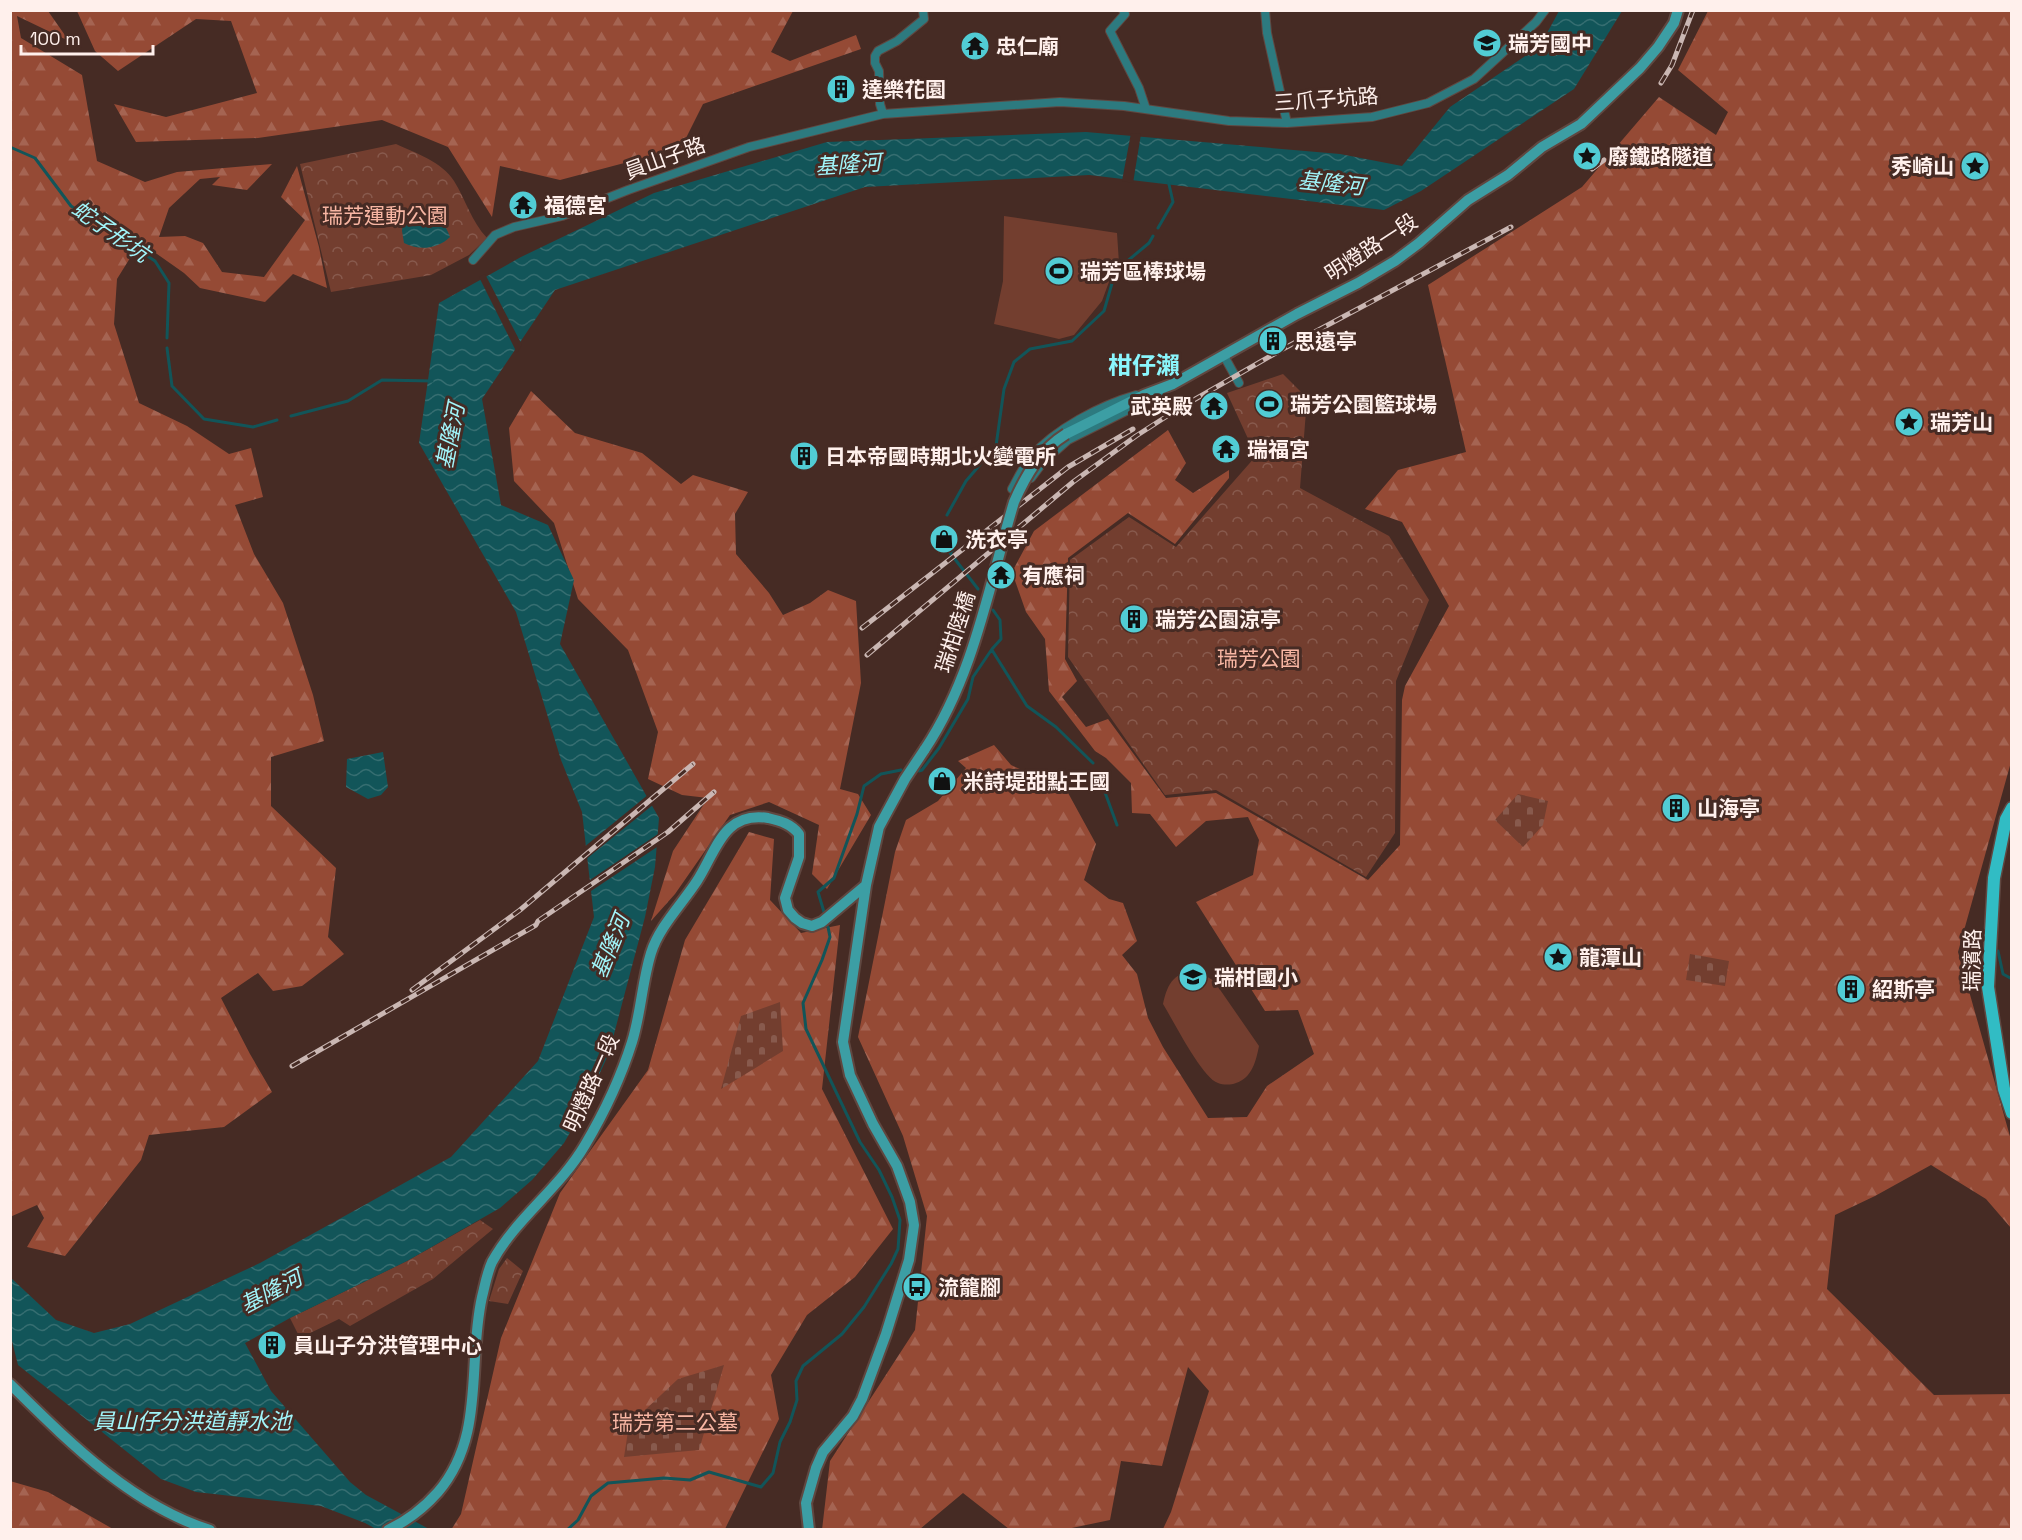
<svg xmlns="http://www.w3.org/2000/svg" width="2022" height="1540" font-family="'Space Grotesk','Noto Sans TC',sans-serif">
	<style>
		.green { fill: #733e2f }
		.forest { fill: url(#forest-firs) }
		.cemetery { fill: url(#cemetery-stones) }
		.park { fill: url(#park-crowns) }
		.water { fill: url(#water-waves) }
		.pier { fill: #462b24 }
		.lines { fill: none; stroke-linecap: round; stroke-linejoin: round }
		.stream { stroke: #125559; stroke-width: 3 }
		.street-casing { stroke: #604740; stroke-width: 10 }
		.secondary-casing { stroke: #604740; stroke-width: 14 }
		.primary-casing { stroke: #604740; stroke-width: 15 }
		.street { stroke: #2d7a7f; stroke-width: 8 }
		.secondary { stroke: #3c9ea4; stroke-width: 10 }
		.primary { stroke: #31bcc4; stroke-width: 12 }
		.rail-casing { stroke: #cab7b3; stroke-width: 5 }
		.rail { stroke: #462b24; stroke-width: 3; stroke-dasharray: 9; stroke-linecap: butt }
		.secondary-bridge-casing { stroke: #604740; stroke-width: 14; stroke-linecap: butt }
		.secondary-bridge { stroke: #3c9ea4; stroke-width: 10 }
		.labels { text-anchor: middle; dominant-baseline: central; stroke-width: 6; stroke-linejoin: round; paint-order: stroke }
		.poi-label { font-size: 21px; font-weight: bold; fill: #fff0ec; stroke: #462b24; text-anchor: start }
		.street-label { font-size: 21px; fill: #fff0ec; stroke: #462b24 }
		.park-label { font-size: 21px; fill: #f8b6a3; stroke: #462b24 }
		.water-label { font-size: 22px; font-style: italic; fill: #a1f5fa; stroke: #462b24 }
		.quarter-label { font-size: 24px; font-weight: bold; fill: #8af6fd; stroke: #462b24 }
	</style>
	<defs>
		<pattern id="forest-firs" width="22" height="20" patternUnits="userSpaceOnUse" patternTransform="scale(1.5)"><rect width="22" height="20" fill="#954a35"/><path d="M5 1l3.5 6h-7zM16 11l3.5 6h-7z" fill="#a56452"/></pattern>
		<pattern id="cemetery-stones" width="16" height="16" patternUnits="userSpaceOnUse" patternTransform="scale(1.5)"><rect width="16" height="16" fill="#733e2f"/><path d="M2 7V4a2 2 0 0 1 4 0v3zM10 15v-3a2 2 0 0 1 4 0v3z" fill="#885a4d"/></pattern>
		<pattern id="park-crowns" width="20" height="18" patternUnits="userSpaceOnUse" patternTransform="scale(1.5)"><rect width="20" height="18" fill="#733e2f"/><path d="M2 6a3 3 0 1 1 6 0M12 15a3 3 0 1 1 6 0" fill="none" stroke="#885a4d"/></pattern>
		<pattern id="water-waves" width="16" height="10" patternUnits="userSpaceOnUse" patternTransform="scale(1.5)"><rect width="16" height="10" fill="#125559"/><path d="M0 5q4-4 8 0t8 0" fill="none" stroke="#366e71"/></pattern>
	</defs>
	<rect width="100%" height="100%" fill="#462b24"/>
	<path class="green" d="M1004 216 1117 233 1119 263 1110 279 1102 301 1074 335 1059 339 994 324 1003 281Z
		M1198 971 1214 981 1259 1046C1256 1061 1252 1078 1236 1083 1231 1085 1223 1085 1218 1083 1202 1078 1173 1020 1163 1004 1168 982 1174 972 1198 971Z"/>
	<path class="forest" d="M10 11H48L69 41 17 16 21 38 82 75 97 161 145 182 177 172 272 164 247 190 212 185 220 177 200 179 169 208 159 237 185 236 203 243 222 272 264 277 305 220 281 197 297 166 319 247 327 288 293 274 265 302 200 288 184 273 140 242 117 279 114 324 139 403 187 426 229 454 251 448 263 497 235 505 254 554 283 603 313 695 324 741 271 757V806L336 868 328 937 344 954 302 986 273 991 258 973 221 998 250 1054 272 1092 224 1127 149 1135 141 1160 65 1256 27 1247 44 1218 37 1205 10 1217Z
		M793 11 771 52 790 61 856 35 861 49 703 104 681 148 560 180 500 166 492 217 448 147 382 120 258 138 136 142 114 104 166 117 257 93 231 21 196 19 118 71 95 51 77 11Z
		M1708 11H2011V762L1958 952 2011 1140V1228L1986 1199 1931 1165 1875 1196 1835 1215 1827 1289 1934 1395 2011 1394V1529H1163L1171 1512 1209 1391 1188 1367 1162 1466 1121 1461 1110 1520 1067 1529H1009L963 1493 920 1529 822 1530 830 1461 915 1330 927 1216 903 1136 858 1037 895 852 906 820 938 801 966 768 958 761 994 745 1011 765 1067 791 1096 844 1084 880 1109 899 1123 903 1137 941 1122 955 1137 974 1148 1018 1163 1047 1208 1118 1247 1117 1267 1086 1314 1054 1298 1010 1265 1011 1196 902 1253 875 1259 840 1248 817 1206 821 1176 847 1150 814 1132 813 1131 783 1106 758 1095 751 1049 691 1045 639 1026 612 1012 572 1034 531 1168 430 1186 463 1175 480 1193 493 1229 470V478L1175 544 1128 513 1068 558 1065 659 1077 681 1062 697 1086 727 1108 719 1166 798 1216 793 1368 880 1400 845 1402 700 1405 686 1449 606 1402 522 1365 509 1398 470 1466 452 1428 285 1582 187 1659 97 1716 135 1728 112 1678 70Z
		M531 391 575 433 642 453 681 484 693 475 748 492 735 514 736 554 769 593 783 615 810 603 828 590 856 601 861 683 840 789 858 794 871 815 827 889 812 874 819 825 769 802 730 815 675 894 651 921 673 851 708 798 682 795 648 779 658 732 628 650 578 599 554 523 514 481 509 428Z
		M749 832 774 839 770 900 801 933 840 925 822 1089 893 1229 855 1277 807 1315 771 1375 779 1419 725 1529 451 1530 461 1514 501 1338 560 1193 648 1070 685 940Z
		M10 1481 48 1492 113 1529H11Z"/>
	<path class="cemetery" d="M1518 794 1548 801 1543 825 1523 847 1495 820Z
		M1690 954 1729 961 1725 986 1686 980Z
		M780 1002 783 1051 721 1089 741 1016Z
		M724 1365 699 1450 624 1457 629 1425 678 1379Z"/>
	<path class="park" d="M396 144C416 153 442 162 454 181 466 200 471 221 487 238L469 255 431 275 331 292 300 164Z
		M1283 374 1307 398 1300 488 1389 536 1429 600 1396 681 1395 833 1366 877 1216 790 1165 795 1068 657 1070 560 1129 517 1176 547 1256 456 1227 393Z
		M480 1220 493 1229 433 1279 350 1326 339 1319 300 1338 290 1318 407 1261Z
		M507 1258 523 1271 508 1304 489 1301 499 1269Z"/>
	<path class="water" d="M1559 11H1622L1574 89 1421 191 1384 210 1089 175 865 187 555 290 482 399 501 505 548 525 574 580 560 644 659 818 655 867 645 917 609 1053 584 1108 564 1143 532 1180 500 1208 407 1261 290 1318 245 1343 271 1391 350 1482 366 1495 429 1529H376L365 1523 321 1506 196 1492 161 1479 18 1365 11 1337 10 1277 56 1320 94 1333 130 1324 260 1263 451 1157 538 1061 594 917 582 812 561 760 516 612 419 443 439 303 521 257 654 193 827 142 1086 132 1340 154 1402 166 1450 107 1540 46Z
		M425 211C437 217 446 224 450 237 438 249 419 251 404 243L402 231 403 222 413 213Z
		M383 752 388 787 381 795 368 799 346 787 347 759Z"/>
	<path class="pier" d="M1131 133 1141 134 1133 183 1122 181Z
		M485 274 522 345 517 353 479 277Z
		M649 794 654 804 585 860 583 848Z
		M661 832 660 845 588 893 587 882Z"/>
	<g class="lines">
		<path class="stream" d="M10 147 35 158 71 206 155 261 169 283 167 338
			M1158 228 1173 202 1168 180
			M167 348 172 386 204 419 253 427 277 420
			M291 416 348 401 382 380 432 381
			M947 515 966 481 996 446 1004 389 1014 362 1030 349 1072 341 1104 311 1113 280 1119 268 1149 243 1153 236
			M940 537 943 530
			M947 543 952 551
			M944 545 978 589
			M992 650 1027 706 1056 727 1093 763
			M919 771 922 770 939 748 968 699 973 677 992 649 1001 639 1000 620 993 610
			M1103 787 1117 825
			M824 912 818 892 834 878 857 814 864 786 881 774 901 770
			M1998 951 2003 974 2012 979
			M567 1530 578 1520 591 1496 608 1483 664 1478 690 1480 709 1472 761 1487 773 1473 780 1442 790 1422 797 1400 796 1381 803 1366 842 1334 864 1307 891 1264 898 1249 900 1220 892 1197 879 1170 860 1142 806 1029 803 1003 822 960 830 937 828 927"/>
		<g class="street-casing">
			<path id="street" d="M1123 10 1125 14 1110 31 1139 88 1146 109
				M1265 10 1267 33 1287 123
				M883 114 880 104 879 71 875 63V56L878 51 897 41 924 19 923 10
				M473 260 495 235 514 227 562 216 628 190 749 147 883 114 1060 102 1124 106 1229 121 1287 123 1372 117 1428 103 1474 79 1536 22 1545 10
				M1224 356 1239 383
				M1031 478 1043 462 1068 440 1140 404 1159 393
				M1012 489C1018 478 1023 467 1031 457 1055 429 1101 405 1136 395"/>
		</g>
		<g class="secondary-casing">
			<path id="secondary" d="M1066 434 1144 395 1173 384 1297 314 1358 283 1395 261 1419 243 1468 200 1508 175 1542 147 1581 124 1640 68 1658 47 1674 23 1678 10
				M10 1384C68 1441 131 1505 210 1530
				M388 1530C409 1520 423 1509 438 1492 486 1436 467 1363 482 1297 485 1285 487 1273 492 1262 516 1218 560 1188 585 1145 604 1113 621 1077 632 1042 641 1013 642 982 651 953 659 927 682 904 697 881 716 852 723 811 768 818 781 821 791 824 799 834V857L785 898 788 910 795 918 802 923 812 926 822 922 866 885
				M809 1530 806 1503 816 1468 823 1452 853 1416 862 1399 886 1334 909 1260 914 1225 910 1202 897 1166 873 1124 850 1075 843 1042 866 885 879 827 905 779 925 749"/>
		</g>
		<g class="primary-casing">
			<path id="primary" d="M2012 808 2006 819 1994 878 1988 987 2004 1089 2012 1113"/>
		</g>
		<use href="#street" class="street"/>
		<use href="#secondary" class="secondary"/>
		<use href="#primary" class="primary"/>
		<g class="rail-casing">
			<path id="rail" d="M1661 83 1672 65 1693 10
				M1592 169 1604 160
				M862 628 1068 467 1133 429
				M867 655 1073 482 1136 436 1178 409 1281 350 1511 227
				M412 990 520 910 693 764
				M292 1066 536 925 538 921 668 832 714 792"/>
		</g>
		<use href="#rail" class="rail"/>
		<g class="secondary-bridge-casing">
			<path id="secondary-bridge" d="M925 749C974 676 989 585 1014 502 1026 475 1040 450 1066 434"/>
		</g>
		<use href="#secondary-bridge" class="secondary-bridge"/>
	</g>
	<defs>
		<g id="school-disc" transform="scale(1.5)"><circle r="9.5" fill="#51ccd4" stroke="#462b24"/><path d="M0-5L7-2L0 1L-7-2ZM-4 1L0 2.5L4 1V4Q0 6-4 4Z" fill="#111"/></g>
		<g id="temple-disc" transform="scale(1.5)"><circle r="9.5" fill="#51ccd4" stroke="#462b24"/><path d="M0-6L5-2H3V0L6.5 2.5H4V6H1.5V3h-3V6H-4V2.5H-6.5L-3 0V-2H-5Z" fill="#111"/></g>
		<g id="building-disc" transform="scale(1.5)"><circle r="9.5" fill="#51ccd4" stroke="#462b24"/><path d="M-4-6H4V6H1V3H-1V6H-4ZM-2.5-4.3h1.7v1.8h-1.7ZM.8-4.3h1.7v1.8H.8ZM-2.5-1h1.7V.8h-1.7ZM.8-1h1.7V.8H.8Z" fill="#111"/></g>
		<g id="sight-disc" transform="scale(1.5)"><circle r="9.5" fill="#51ccd4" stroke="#462b24"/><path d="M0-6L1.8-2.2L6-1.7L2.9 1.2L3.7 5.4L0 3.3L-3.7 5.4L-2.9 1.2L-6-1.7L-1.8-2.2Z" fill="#111"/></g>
		<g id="stadium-disc" transform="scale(1.5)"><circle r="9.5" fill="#51ccd4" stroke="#462b24"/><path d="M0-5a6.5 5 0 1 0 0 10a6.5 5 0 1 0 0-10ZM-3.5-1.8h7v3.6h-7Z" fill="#111"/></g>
		<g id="shop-disc" transform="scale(1.5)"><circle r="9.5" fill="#51ccd4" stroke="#462b24"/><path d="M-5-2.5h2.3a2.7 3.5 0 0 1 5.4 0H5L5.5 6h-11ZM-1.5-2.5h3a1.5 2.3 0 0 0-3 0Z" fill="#111"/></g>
		<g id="bus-disc" transform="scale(1.5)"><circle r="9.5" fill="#51ccd4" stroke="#462b24"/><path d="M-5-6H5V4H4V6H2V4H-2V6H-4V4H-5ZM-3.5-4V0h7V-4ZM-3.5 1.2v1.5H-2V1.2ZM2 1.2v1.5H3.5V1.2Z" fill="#111"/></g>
	</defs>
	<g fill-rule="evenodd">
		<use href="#school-disc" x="1487" y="43"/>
		<use href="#temple-disc" x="975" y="46"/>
		<use href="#building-disc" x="841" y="89"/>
		<use href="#sight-disc" x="1587" y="156"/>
		<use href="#sight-disc" x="1975" y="166"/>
		<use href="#temple-disc" x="523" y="205"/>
		<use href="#stadium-disc" x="1059" y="271"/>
		<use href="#building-disc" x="1273" y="341"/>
		<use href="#stadium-disc" x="1269" y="404"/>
		<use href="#temple-disc" x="1214" y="406"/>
		<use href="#sight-disc" x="1909" y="422"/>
		<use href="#temple-disc" x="1226" y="449"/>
		<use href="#building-disc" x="804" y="456"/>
		<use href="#shop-disc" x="944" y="539"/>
		<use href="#temple-disc" x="1001" y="575"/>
		<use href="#building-disc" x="1134" y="619"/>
		<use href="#shop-disc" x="942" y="781"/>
		<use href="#building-disc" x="1676" y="808"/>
		<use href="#sight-disc" x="1558" y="957"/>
		<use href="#school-disc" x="1193" y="977"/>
		<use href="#building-disc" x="1851" y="989"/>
		<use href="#bus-disc" x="917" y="1287"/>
		<use href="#building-disc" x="272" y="1345"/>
	</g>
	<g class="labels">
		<g class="poi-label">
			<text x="1508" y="43">瑞芳國中</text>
			<text x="996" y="46">忠仁廟</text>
			<text x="862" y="89">達樂花園</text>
			<text x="1608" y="156">廢鐵路隧道</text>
			<text x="1954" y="166" text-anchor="end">秀崎山</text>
			<text x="544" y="205">福德宮</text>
			<text x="1080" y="271">瑞芳區棒球場</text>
			<text x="1294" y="341">思遠亭</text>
			<text x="1290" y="404">瑞芳公園籃球場</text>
			<text x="1193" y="406" text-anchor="end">武英殿</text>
			<text x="1930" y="422">瑞芳山</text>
			<text x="1247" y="449">瑞福宮</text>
			<text x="825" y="456">日本帝國時期北火變電所</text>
			<text x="965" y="539">洗衣亭</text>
			<text x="1022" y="575">有應祠</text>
			<text x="1155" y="619">瑞芳公園涼亭</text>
			<text x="963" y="781">米詩堤甜點王國</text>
			<text x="1697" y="808">山海亭</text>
			<text x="1579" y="957">龍潭山</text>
			<text x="1214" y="977">瑞柑國小</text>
			<text x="1872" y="989">紹斯亭</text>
			<text x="938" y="1287">流籠腳</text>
			<text x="293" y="1345">員山子分洪管理中心</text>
		</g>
		<g class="street-label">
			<text transform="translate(1326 99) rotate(-4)">三爪子坑路</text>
			<text transform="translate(665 158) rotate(-20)">員山子路</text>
			<text transform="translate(1371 247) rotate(-33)">明燈路一段</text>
			<text transform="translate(955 632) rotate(-72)">瑞柑陸橋</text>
			<text transform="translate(1972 960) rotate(-89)">瑞濱路</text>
			<text transform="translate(591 1083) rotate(-66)">明燈路一段</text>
		</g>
		<g class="park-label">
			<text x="385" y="215">瑞芳運動公園</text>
			<text x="1259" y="658">瑞芳公園</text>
			<text x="675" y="1422">瑞芳第二公墓</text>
		</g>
		<g class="water-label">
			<text transform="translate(848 164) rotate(-4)">基隆河</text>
			<text transform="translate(1331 183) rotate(6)">基隆河</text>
			<text transform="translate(111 231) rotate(35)">蛇子形坑</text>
			<text transform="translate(450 436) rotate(-79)">基隆河</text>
			<text transform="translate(610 946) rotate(-68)">基隆河</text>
			<text transform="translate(271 1291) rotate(-28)">基隆河</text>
			<text x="192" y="1421">員山仔分洪道靜水池</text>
		</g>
		<g class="quarter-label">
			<text x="1144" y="365">柑仔瀨</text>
		</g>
	</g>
	<rect width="2022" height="1540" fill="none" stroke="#fff0ec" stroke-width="24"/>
	<path d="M21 45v9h132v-9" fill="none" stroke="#fff0ec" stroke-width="3"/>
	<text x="30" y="45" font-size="18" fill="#fff0ec" stroke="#462b24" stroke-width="4.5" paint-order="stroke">100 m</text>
</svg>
